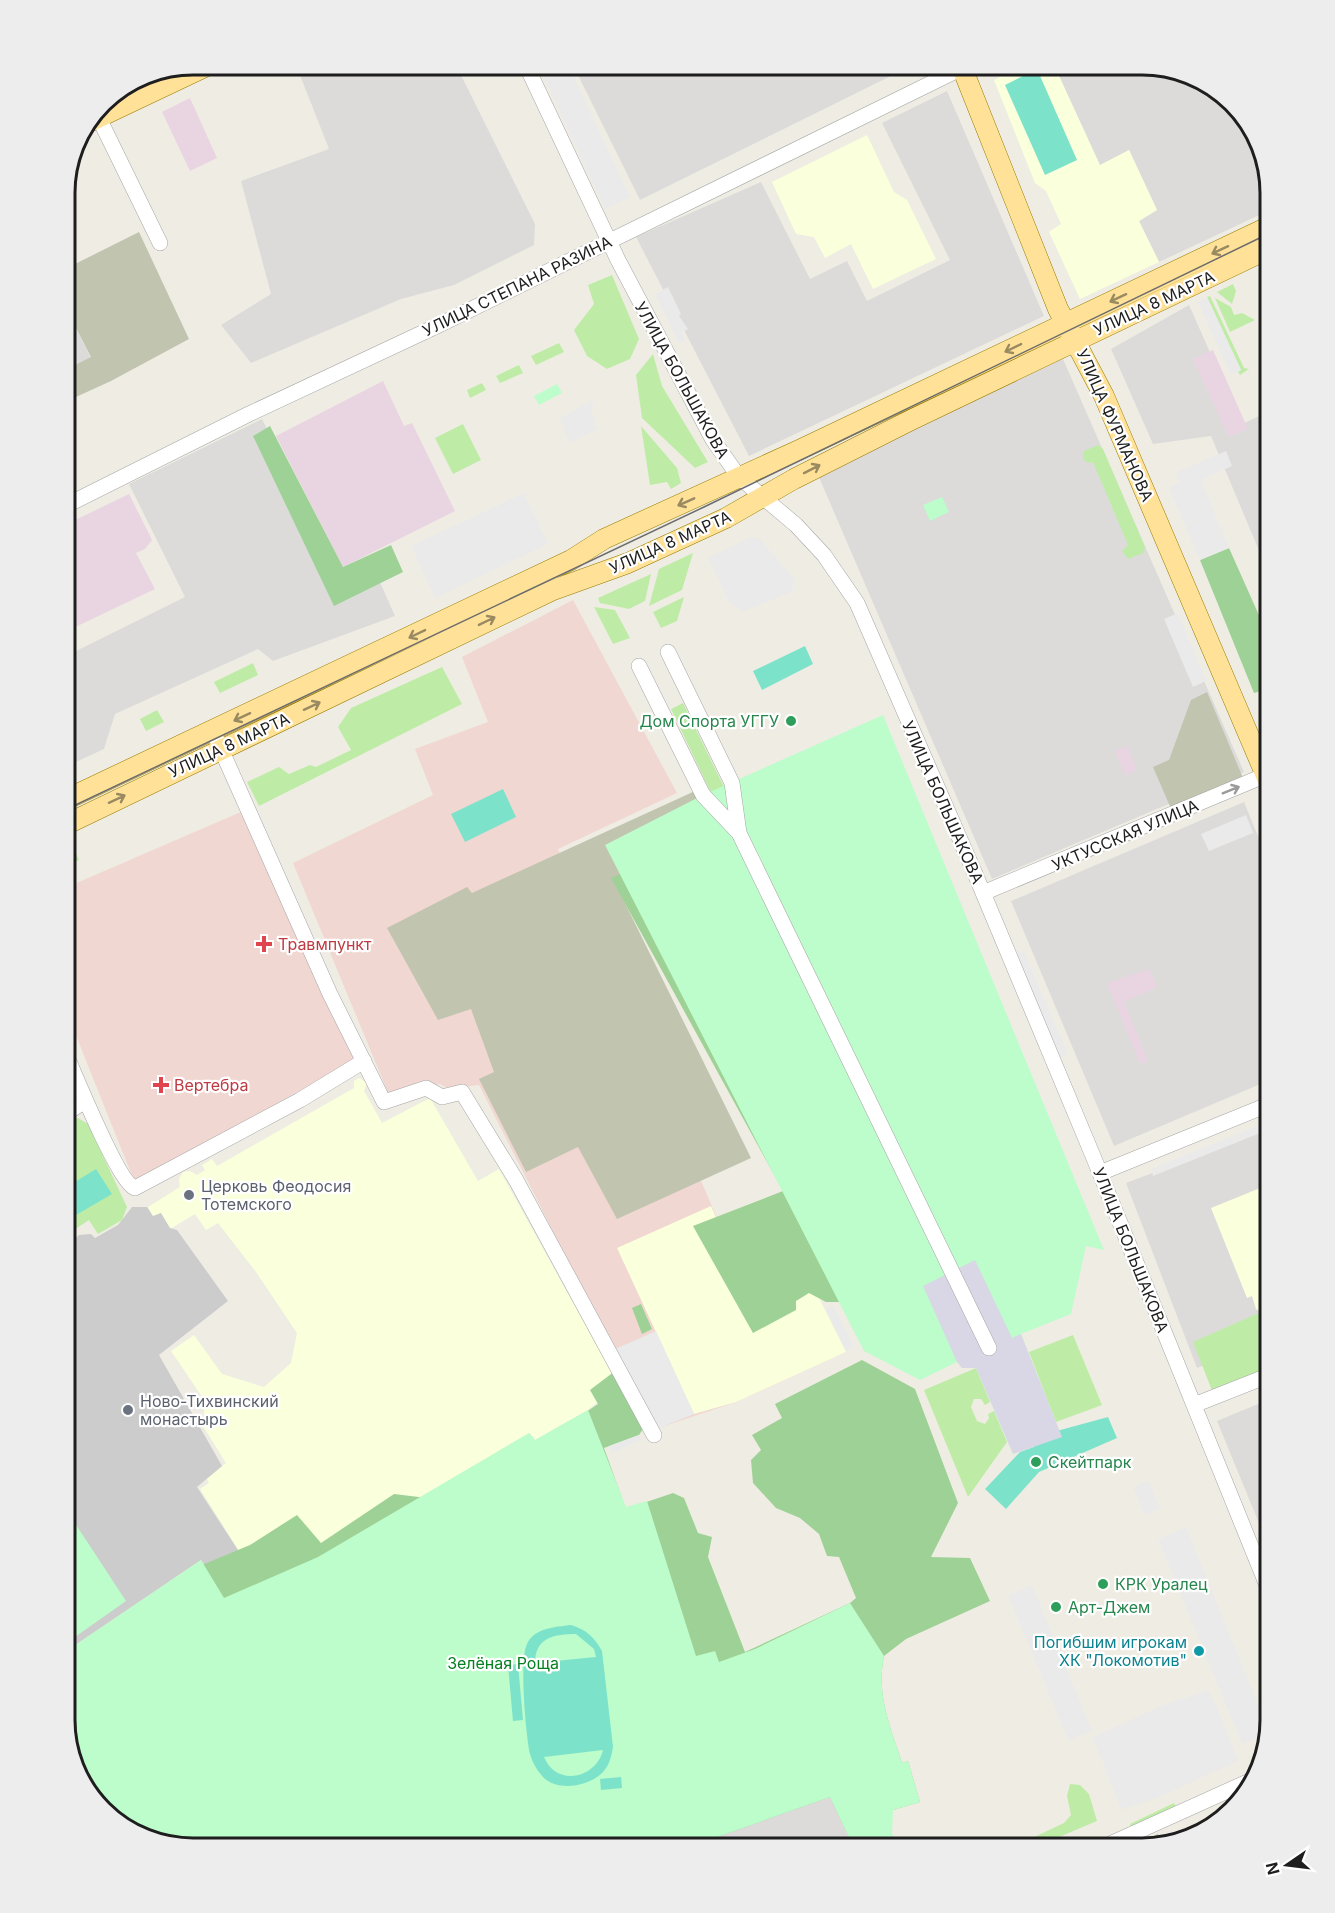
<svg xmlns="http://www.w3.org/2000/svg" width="1335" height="1913" font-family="Inter,sans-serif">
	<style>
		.residential { fill: #dcdbda }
		.commercial { fill: #f1d7d1 }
		.industrial { fill: #e9d4e2 }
		.education { fill: #faffdc }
		.religious { fill: #ccc }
		.construction { fill: #c1c4ae }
		.grass { fill: #beeca6 }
		.forest { fill: #9ed195 }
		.park { fill: #bdfccb }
		.pitch { fill: #7ce3ca; fill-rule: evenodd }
		.parking { fill: #eaeaea }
		.plaza { fill: #d9d7e5 }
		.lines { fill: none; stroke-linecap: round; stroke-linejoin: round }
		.minor-casing { stroke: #a5a5a5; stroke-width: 16 }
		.major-casing { stroke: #977b00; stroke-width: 21 }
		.minor { stroke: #fff; stroke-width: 15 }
		.major { stroke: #ffe298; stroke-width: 20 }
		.tram { stroke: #6c6c6c; stroke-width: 1.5 }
		.oneway { stroke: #9a8a61 }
		.oneway2 { stroke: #9a9a9a }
		.leisure-dot { fill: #2e9e5b; stroke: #fff; stroke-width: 2 }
		.health-dot { fill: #e0444e; stroke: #fff; stroke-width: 2 }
		.worship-dot { fill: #6b7280; stroke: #fff; stroke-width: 2 }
		.culture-dot { fill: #0f9aa8; stroke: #fff; stroke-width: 2 }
		.labels { text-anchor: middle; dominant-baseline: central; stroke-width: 4.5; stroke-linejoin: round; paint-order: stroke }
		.street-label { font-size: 16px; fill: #1e1e1e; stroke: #fff }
		.leisure-label { font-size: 16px; fill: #27864d; stroke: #fff; text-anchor: start }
		.health-label { font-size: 16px; fill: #be3a42; stroke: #fff; text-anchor: start }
		.worship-label { font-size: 16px; fill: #5b616d; stroke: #fff; text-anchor: start }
		.culture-label { font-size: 16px; fill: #0d838f; stroke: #fff; text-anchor: end }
		.park-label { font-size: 16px; fill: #068122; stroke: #fff }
		.rim { fill: none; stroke: #1e1e1e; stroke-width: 3 }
	</style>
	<rect width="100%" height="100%" fill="#efede3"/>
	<path class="residential" d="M296 65H456L535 224 534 245 454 285 401 299 251 363 221 325 271 294 241 181 329 149Z
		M573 65H913L640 200Z
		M1054 65H1150L1213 86 1253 129 1270 194V210L1159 262 1139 221 1157 210 1129 150 1100 166Z
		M947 91 1044 316 749 456 636 237 761 182 810 279 847 261 867 301 950 260 882 123Z
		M1189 305 1242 424 1270 411V577L1211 436 1153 444 1111 349Z
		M65 307 91 358 65 370Z
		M1063 359 1244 772 992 879 818 475Z
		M262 419 340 578 371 562 395 616 273 661 258 649 115 714 104 749 65 767V639L72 653 185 597 129 484Z
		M1244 802 1270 865V1080L1114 1146 1011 901Z
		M1270 1128V1340L1197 1368 1126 1183Z
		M1270 1399V1550L1217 1421Z
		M830 1797 854 1848H686L802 1805Z"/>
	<path class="commercial" d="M573 600 677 793 558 849 755 1306 846 1352 736 1402 662 1427 613 1350 479 1085 448 1089 440 1084 389 1095 293 863 433 795 415 749 488 722 462 657Z
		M243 811 358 1058 135 1183 65 1008V888Z"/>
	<path class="industrial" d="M190 98 217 158 190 171 162 112Z
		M1213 350 1248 429 1229 437 1193 359Z
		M383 381 404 426 412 423 455 511 343 567 276 436Z
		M129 494 152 540 145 549 136 553 155 589 65 632V525Z
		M1127 746 1137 770 1125 775 1115 751Z
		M1149 969 1157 987 1124 1002 1148 1061 1140 1064 1107 983Z"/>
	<path class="education" d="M1024 65H1054L1100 165 1129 150 1157 210 1139 221 1159 262 1080 299 1049 232 1061 224 1046 191 1035 183 994 80Z
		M867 135 894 192 907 200 936 259 873 289 851 244 825 258 814 237 796 234 772 182Z
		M359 1078 367 1083 364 1091 382 1123 430 1098 478 1181 499 1169 615 1379V1387L588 1410 535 1440 530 1433 318 1557 260 1584 200 1489 209 1483 207 1479 226 1463 203 1426 205 1401 171 1351 194 1335 222 1374 264 1387 291 1363 297 1333 256 1272 218 1223 206 1230 195 1214 170 1229 161 1213 153 1217 148 1207 180 1187 179 1179 183 1172 190 1171 197 1175 205 1170 202 1165 212 1159 217 1166 354 1088V1081Z
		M1270 1184V1309L1262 1313 1256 1309 1252 1296 1247 1298 1211 1208Z
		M711 1206 755 1306 810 1280 846 1352 736 1402 694 1414 617 1248Z"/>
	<path class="religious" d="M132 1207H147L153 1216 161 1213 170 1228 177 1230 228 1301 159 1355 222 1466 197 1487 260 1584 224 1598 201 1560 65 1652V1257L75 1250V1239L79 1235 91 1234 95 1238 118 1225Z"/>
	<path class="construction" d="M139 232 189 339 111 381 65 402V370L91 357 65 307V269Z
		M1207 692 1243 778 1172 811 1153 767 1169 760 1191 700Z
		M695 791 714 831 613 879 751 1158 617 1219 578 1147 526 1172 479 1079 494 1072 471 1009 438 1020 387 928 467 887 472 893Z"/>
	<path class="grass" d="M612 275 639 339 630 359 607 369 587 356 574 330 594 304 588 285Z
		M1233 284 1236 291 1232 304 1217 292Z
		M1210 296 1244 368 1249 369 1240 375 1238 372 1241 370 1207 297Z
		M1215 298 1231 307 1234 315 1242 313 1255 320 1230 332Z
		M559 343 564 352 536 365 531 356Z
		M653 354 662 386 708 462 695 468 642 418 636 375Z
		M519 365 523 373 500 383 496 376Z
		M482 383 486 390 470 398 467 390Z
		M463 424 481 460 453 474 435 438Z
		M641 426 677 468 681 483 671 489 667 482 650 485Z
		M1098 445 1103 449 1145 547 1143 553 1128 559 1122 551 1128 545 1093 462 1088 463 1083 459 1084 451Z
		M693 553 682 590 649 606 659 569Z
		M651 574 645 601 629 609 600 603 598 598Z
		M684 597 677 621 661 628 653 612Z
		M594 607 615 610 630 638 613 644Z
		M253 663 258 675 220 693 214 682Z
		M442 667 462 704 259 806 247 782 279 767 289 774 310 765 316 767 351 750 338 727 351 708Z
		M683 703 726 791 713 797 671 709Z
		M157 710 164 722 146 731 140 719Z
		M71 842 79 860 65 866V845Z
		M78 1118 88 1124 127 1207 122 1220 98 1234 89 1220 65 1236V1124Z
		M1270 1308V1368L1213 1393 1193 1342Z
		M1073 1335 1102 1405 1056 1422 1029 1352Z
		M976 1368 990 1402 985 1405 981 1399H974L971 1407 977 1421 985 1424 989 1418 988 1414 994 1411 1007 1442 968 1497 924 1390Z
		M1070 1784 1080 1785 1089 1794 1097 1821 1033 1848 1028 1840 1064 1823 1071 1815 1067 1796Z
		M1174 1803 1178 1810 1132 1832 1130 1824Z"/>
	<path class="forest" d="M270 426 343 567 391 545 403 572 334 606 253 436Z
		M1229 548 1270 640V650L1264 653 1270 674V695L1265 690 1254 693 1200 560Z
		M714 835 845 1302H826L809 1293 796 1301V1310L753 1333 693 1226 783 1191 611 878Z
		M641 1304 652 1329 642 1334 632 1308Z
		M862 1360 915 1389 958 1503 931 1557 970 1558 990 1601 906 1639 884 1656C876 1696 890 1725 902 1763L908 1761 920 1802 893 1810 854 1848 830 1797 686 1848H185L129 1831 82 1784 65 1719 202 1565 250 1545 297 1515 321 1543 394 1494 427 1498 568 1424 598 1404 590 1390 615 1371 643 1429 639 1435 604 1448 626 1509 673 1493 684 1498 698 1533 712 1537 708 1557 745 1652 850 1603 856 1598 839 1557 827 1556 819 1534 800 1518 776 1508 753 1483 751 1460 761 1450 752 1435 782 1418 775 1404Z
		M1158 1834 1162 1843 1142 1848H1127Z"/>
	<path class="park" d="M557 384 562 393 539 405 534 396Z
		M942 497 949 512 930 521 923 505Z
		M883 715 1104 1250 1086 1246 1071 1314 1021 1334 1056 1422 1013 1454 976 1368H962L957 1362 920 1380 864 1351 605 845 703 795Z
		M588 1410 626 1507 647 1501 696 1656 715 1651 719 1662 755 1649 850 1603 884 1656C876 1696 890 1725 902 1763L908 1761 920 1802 893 1810 892 1833 898 1848H854L830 1797 686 1848H185L129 1831 82 1784 65 1719V1652L201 1560 224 1598 318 1557 529 1433 535 1440Z
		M65 1508 126 1601 65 1644Z"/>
	<path class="pitch" d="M1037 69 1077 160 1045 175 1005 85Z
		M805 646 813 664 762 690 753 671Z
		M503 789 516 817 465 842 451 814Z
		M96 1169 112 1194 71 1218 65 1208V1188Z
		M1108 1417 1117 1438 1039 1472 1006 1509 985 1489 1020 1452 1034 1447 1031 1438Z
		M571 1625C587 1630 594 1637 602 1651L613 1747C611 1757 610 1764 603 1772 590 1786 559 1792 544 1778 538 1772 532 1762 530 1754 526 1736 519 1660 527 1644 534 1628 555 1627 571 1625ZM576 1634 594 1649 596 1657 535 1663C535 1637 555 1634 576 1634ZM603 1750C596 1779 556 1787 544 1757Z
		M518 1664 523 1720 513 1721 508 1665Z
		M621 1777 622 1788 601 1790 600 1779Z"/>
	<path class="parking" d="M538 65H568L630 197 605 209Z
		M668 287 681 314 679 316 688 329 682 333 686 340 679 343 655 294Z
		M1207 297 1241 370 1231 375 1198 302Z
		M593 400 592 413 597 429 569 443 560 418Z
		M1226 451 1232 466 1201 480 1229 548 1200 560 1169 488 1180 483 1176 472Z
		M524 493 548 544 435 598 411 546Z
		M751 537 760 539 794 579 792 592 744 611 729 602 708 558Z
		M1178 613 1206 681 1193 687 1164 619Z
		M1246 815 1253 833 1209 851 1201 834Z
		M1024 951 1068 1055 1057 1059 1013 956Z
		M1270 1121V1129L1153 1176 1151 1169Z
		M833 1305 854 1347 846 1351 826 1309Z
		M656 1331 694 1414 662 1427 653 1423 613 1350Z
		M639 1435 642 1440 612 1453 609 1446Z
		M1149 1481 1160 1509 1145 1515 1133 1487Z
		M1186 1527 1268 1729 1267 1734 1242 1744 1158 1539Z
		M1032 1585 1092 1731 1068 1740 1008 1595Z
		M1208 1690 1217 1707 1238 1761 1157 1798 1121 1810 1093 1737 1161 1706Z"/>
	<path class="plaza" d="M975 1260 1012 1338 1021 1334 1062 1437 1013 1454 976 1368H962L957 1362 923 1286Z"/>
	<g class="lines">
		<g class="minor-casing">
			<path id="minor" d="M526 65 618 260 713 440 739 477 796 525 824 555 857 603 976 876 1093 1156 1270 1593
				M96 112 160 243
				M65 506 249 414 439 325 968 65
				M668 652 732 783 739 833
				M639 666 703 795 739 833 989 1348
				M213 731 330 994 384 1102 426 1088 442 1097 462 1092 516 1180 654 1435
				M983 893 1266 775
				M65 1052C74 1073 119 1183 135 1188L300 1100 364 1061
				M65 1114 85 1101
				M1100 1173 1270 1104
				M1194 1405 1270 1375
				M1101 1848 1254 1779"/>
		</g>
		<g class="major-casing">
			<path id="major" d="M961 65 1058 309 1104 396 1270 785
				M89 122 209 65
				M65 800 571 560 604 539 799 450 1270 226
				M65 825 553 590 628 563 726 518 794 479 911 420 1270 248"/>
		</g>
		<use href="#minor" class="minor"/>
		<use href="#major" class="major"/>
		<path class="tram" d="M65 810 704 507 1270 233"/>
	</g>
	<defs><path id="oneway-shaft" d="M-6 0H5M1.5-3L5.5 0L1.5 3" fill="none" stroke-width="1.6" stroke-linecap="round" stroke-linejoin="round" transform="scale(1.5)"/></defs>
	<g class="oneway">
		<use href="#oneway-shaft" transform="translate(1220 250) rotate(155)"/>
		<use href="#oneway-shaft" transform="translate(1118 298) rotate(155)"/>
		<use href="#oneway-shaft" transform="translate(1013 348) rotate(154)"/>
		<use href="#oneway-shaft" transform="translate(812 469) rotate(-27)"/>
		<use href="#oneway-shaft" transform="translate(686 502) rotate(156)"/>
		<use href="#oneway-shaft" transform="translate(487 621) rotate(-26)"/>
		<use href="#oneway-shaft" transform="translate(417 634) rotate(154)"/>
		<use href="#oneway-shaft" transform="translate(312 706) rotate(-25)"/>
		<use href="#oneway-shaft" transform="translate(242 717) rotate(155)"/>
		<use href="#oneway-shaft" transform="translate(117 799) rotate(-25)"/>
	</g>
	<use class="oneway2" href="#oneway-shaft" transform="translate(1231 790) rotate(-22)"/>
	<g class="leisure-dot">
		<circle cx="791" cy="721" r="6"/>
		<circle cx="1036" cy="1462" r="6"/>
		<circle cx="1103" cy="1584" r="6"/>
		<circle cx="1056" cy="1607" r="6"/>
	</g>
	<g class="health-dot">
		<path d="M261 935h6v6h6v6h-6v6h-6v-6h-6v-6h6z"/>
		<path d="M158 1076h6v6h6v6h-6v6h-6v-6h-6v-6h6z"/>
	</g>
	<g class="worship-dot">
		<circle cx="189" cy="1195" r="6"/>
		<circle cx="128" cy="1410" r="6"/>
	</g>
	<circle class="culture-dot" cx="1199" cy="1651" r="6"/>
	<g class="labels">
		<g class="street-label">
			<text transform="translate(517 286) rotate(-26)">УЛИЦА СТЕПАНА РАЗИНА</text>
			<text transform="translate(1154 303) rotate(-25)">УЛИЦА 8 МАРТА</text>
			<text transform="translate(682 380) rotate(61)">УЛИЦА БОЛЬШАКОВА</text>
			<text transform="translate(1115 425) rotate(66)">УЛИЦА ФУРМАНОВА</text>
			<text transform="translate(670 542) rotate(-24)">УЛИЦА 8 МАРТА</text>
			<text transform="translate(229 745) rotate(-25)">УЛИЦА 8 МАРТА</text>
			<text transform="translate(943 802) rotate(66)">УЛИЦА БОЛЬШАКОВА</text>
			<text transform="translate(1125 835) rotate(-23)">УКТУССКАЯ УЛИЦА</text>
			<text transform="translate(1131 1250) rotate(68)">УЛИЦА БОЛЬШАКОВА</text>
		</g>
		<g class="leisure-label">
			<text x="779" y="721" text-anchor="end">Дом Спорта УГГУ</text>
			<text x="1048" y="1462">Скейтпарк</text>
			<text x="1115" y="1584">КРК Уралец</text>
			<text x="1068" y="1607">Арт-Джем</text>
		</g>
		<g class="health-label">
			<text x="278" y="944">Травмпункт</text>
			<text x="174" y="1085">Вертебра</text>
		</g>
		<g class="worship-label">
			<text x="201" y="1186">Церковь Феодосия<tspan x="201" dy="18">Тотемского</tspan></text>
			<text x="140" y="1401">Ново-Тихвинский<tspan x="140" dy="18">монастырь</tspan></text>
		</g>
		<g class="culture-label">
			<text x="1187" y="1642">Погибшим игрокам<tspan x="1187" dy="18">ХК "Локомотив"</tspan></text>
		</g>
		<g class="park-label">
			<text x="503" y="1663">Зелёная Роща</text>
		</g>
	</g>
	<path d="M0 0H1335V1913H0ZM193 75H1142A118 118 0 0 1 1260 193V1720A118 118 0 0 1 1142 1838H193A118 118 0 0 1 75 1720V193A118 118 0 0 1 193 75Z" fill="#ededed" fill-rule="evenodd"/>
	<path class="rim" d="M193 75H1142A118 118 0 0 1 1260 193V1720A118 118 0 0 1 1142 1838H193A118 118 0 0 1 75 1720V193A118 118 0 0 1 193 75Z"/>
	<g transform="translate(1287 1865) rotate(256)" stroke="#ffffff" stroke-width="4.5" paint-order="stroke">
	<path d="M0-4.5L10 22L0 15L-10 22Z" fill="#1e1e1e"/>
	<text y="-9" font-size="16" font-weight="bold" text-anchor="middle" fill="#1e1e1e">N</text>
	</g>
</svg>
